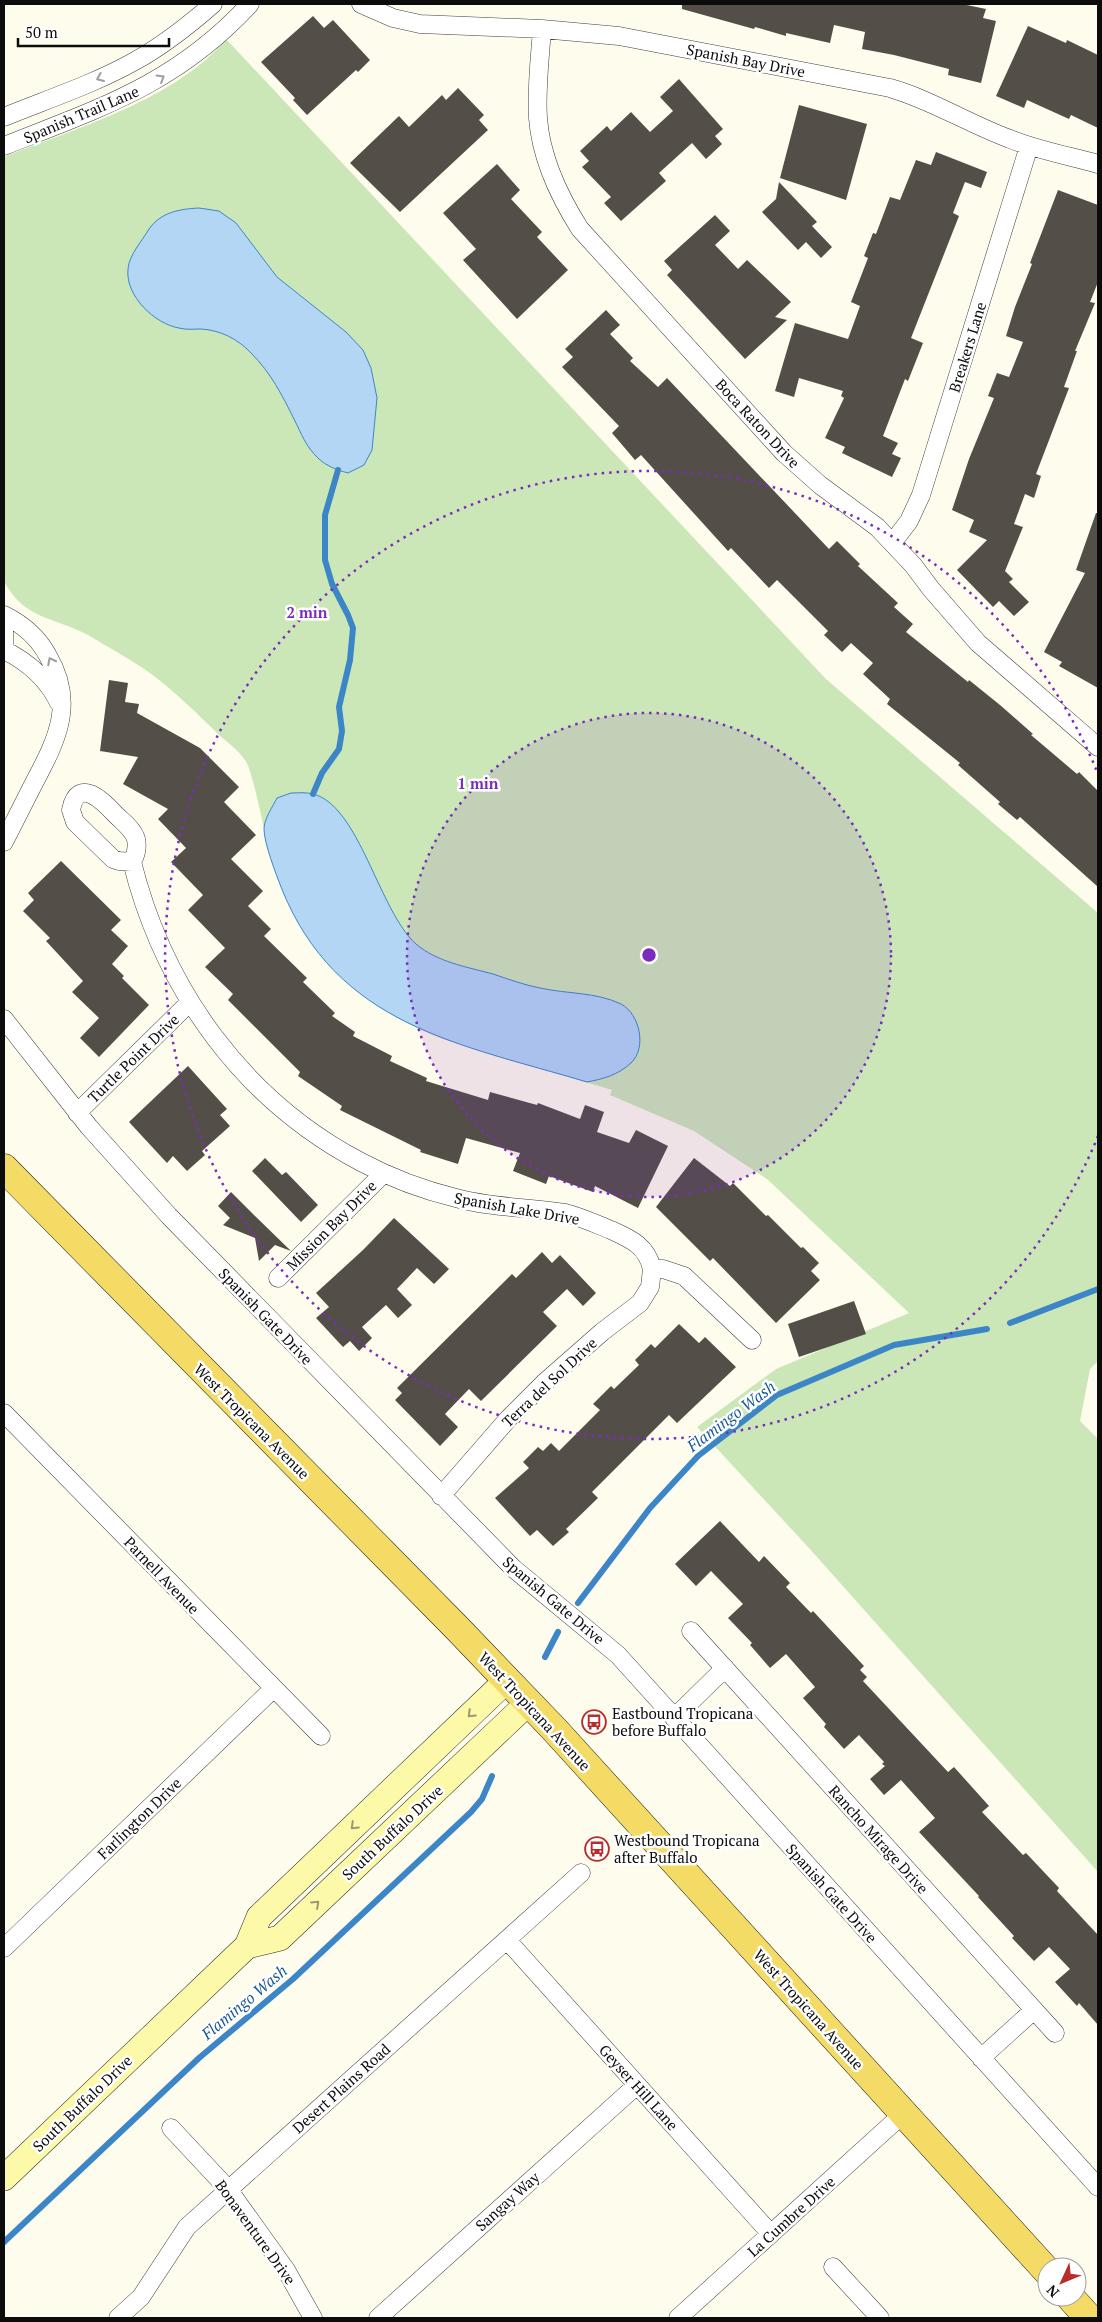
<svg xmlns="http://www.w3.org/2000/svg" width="1102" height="2322" font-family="'PT Serif',serif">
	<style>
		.green { fill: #cce7b7 }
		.water { fill: #b2d6f4; stroke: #3c86c8 }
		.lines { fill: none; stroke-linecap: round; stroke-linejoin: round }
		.stream { stroke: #3c86c8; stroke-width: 6 }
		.building { fill: #544e49 }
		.minor-casing { stroke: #3f3f3f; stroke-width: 19 }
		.secondary-casing { stroke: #2e2e2e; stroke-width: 26 }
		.primary-casing { stroke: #1d1d1d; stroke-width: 29 }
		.minor { stroke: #fff; stroke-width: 18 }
		.secondary { stroke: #fcf9a9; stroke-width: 25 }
		.primary { stroke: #f3db66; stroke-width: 28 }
		.oneway { stroke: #9e9e9e }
		.oneway2 { stroke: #9c9a6a }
		.ring { fill: none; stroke: #7b2cbf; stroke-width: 2.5; stroke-dasharray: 2.5 5 }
		.labels { text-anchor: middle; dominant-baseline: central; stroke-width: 5; stroke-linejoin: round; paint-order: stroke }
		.street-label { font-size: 15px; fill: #0c0c0c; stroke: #fff }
		.poi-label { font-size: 15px; fill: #0c0c0c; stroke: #fff; text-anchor: start }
		.water-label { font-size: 16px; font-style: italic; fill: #1a5898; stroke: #fff }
		.centre { fill: #7b2cbf; stroke: #fff; stroke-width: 2.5 }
		.ring-label { font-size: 15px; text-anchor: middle; font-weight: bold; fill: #7b2cbf; stroke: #fff; stroke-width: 5; stroke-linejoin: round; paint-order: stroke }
	</style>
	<rect width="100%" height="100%" fill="#fefcec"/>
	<path class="green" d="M226 39 826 679 1098 913V1361L1090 1369 1080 1421 1098 1439V1872L808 1547 697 1427 776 1369 909 1313 767 1179 694 1131 610 1095 612 1090 443 1039C345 1001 293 941 267 840 263 826 252 768 245 760 238 750 227 742 218 734 198 714 176 693 154 676 135 662 113 650 93 638 59 617 25 622 4 581V157C74 129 177 99 226 39Z"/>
	<path class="water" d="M199 208 219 211 236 223 277 277 346 332 363 350 371 368 377 398 372 450 364 465 348 473C337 470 326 466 318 458 306 447 301 433 294 419 282 395 271 373 251 353 238 339 220 330 201 329 194 329 186 330 179 328 155 324 125 296 128 269 129 255 142 241 149 229 161 212 180 209 199 208Z
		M291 793C298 793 306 792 313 794 359 805 379 911 416 944 437 962 467 967 493 974 508 979 524 985 540 988 567 994 596 992 621 1004 640 1014 647 1048 631 1063 618 1075 603 1079 587 1082 460 1044 336 1026 281 887 276 874 264 843 264 829 264 819 273 806 277 798Z"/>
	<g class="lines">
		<path class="stream" d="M313 794 322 773 339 749 342 731 339 707 350 660 353 628 348 615 332 584 325 560V515L338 470
			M1010 1323 1098 1289
			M578 1603 650 1508 698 1456 777 1395 894 1345 987 1329
			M545 1657 558 1632
			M4 2242 199 2058 293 1979 471 1812 482 1799 492 1776"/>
	</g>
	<path class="building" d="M682 4H962L986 9 983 18 996 21 981 83 948 75 949 69 894 55 862 49 865 32 834 25 830 43 786 33V36L755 27 754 29 682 9Z
		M313 16 324 28 333 20 370 60 358 72 356 70 307 115 293 100 295 98 261 62Z
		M1028 26 1066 43 1067 40 1098 55V128L1071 115 1069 119 1027 100 1024 108 996 96Z
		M679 79 723 129 715 136 722 144 706 159 692 143 659 173 666 181 621 221 604 203 611 197 582 167 589 161 580 151 607 126 611 131 631 112 650 132 673 111 660 97Z
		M458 88 484 115 479 120 488 130 400 212 350 163 399 116 409 127 442 95 446 100Z
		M799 105 867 124 846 200 780 178Z
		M936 152 987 172 981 188 965 182 953 213 959 216 911 338 923 343 908 381 905 379 883 436 898 443 892 454 901 458 892 477 842 453 845 447 825 438 844 398 841 396 843 391 799 378 794 397 775 391 795 323 848 339 860 306 851 302 868 258 864 256 873 233 876 234 890 197 900 200 916 160 931 165Z
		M497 164 520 190 511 199 542 232 537 237 568 270 517 319 463 260 476 249 443 213Z
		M779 182 817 222 812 226 832 247 821 258 806 242 798 250 762 212 776 199Z
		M1058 190 1098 205V282L1090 302 1095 303 1075 351H1077L1064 387 1069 388 1036 474 1041 476 1034 498 1025 494 1014 524 1023 527 1005 571 1013 579 1009 582 1029 602 1014 616 999 601 993 607 957 570 987 540 969 532 974 520 952 510 969 459 994 398 988 396 997 373 1009 377 1023 342 1006 336 1015 307 1032 264 1030 263Z
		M715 215 730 231 715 245 738 269 747 260 791 302 775 317 787 320 745 359 667 275 672 270 664 261Z
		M606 310 620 325 610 334 633 358 630 361 658 387 667 378 829 549 837 541 860 564 858 566 898 603 894 607 913 624 906 632 968 682 969 680 1000 705 1033 734 1031 735 1077 774 1079 772 1098 791V887L1020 817 1017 820 998 804 1000 802 958 765 960 763 887 704 890 699 863 674 873 663 851 643 842 652 824 635 828 631 777 580 769 588 731 548 728 551 641 455 635 460 612 433 619 426 562 367 573 357 565 349Z
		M1096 513H1098V688L1059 666 1062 662 1044 652 1085 573 1076 570Z
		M109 680 128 683 125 702 139 704 137 713 200 748 239 787 224 802 256 835 231 859 263 891 248 906 271 929 264 936 307 978 303 982 335 1013 332 1016 355 1032 353 1036 392 1056 390 1061 427 1078 426 1081 488 1100 490 1092 537 1105 538 1103 580 1119 585 1105 604 1112 597 1132 629 1143 636 1130 668 1146 638 1208 595 1186 593 1192 549 1176 546 1184 513 1171 520 1153 466 1138 458 1164 420 1152 421 1150 340 1110 342 1106 298 1076 300 1072 228 1000 233 994 205 967 225 948 188 910 203 895 171 862 186 848 158 819 168 809 123 784 138 757 100 751Z
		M61 861 121 920 111 930 128 946 112 964 124 976 122 978 149 1005 99 1057 80 1038 99 1018 72 992 83 981 46 941 50 938 23 911 34 900 28 893Z
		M188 1066 227 1109 220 1115 230 1126 202 1151 205 1155 187 1171 173 1156 167 1163 129 1122Z
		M265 1158 282 1175 286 1172 318 1205 301 1222 252 1171Z
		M694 1158 730 1186 733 1183 766 1216 768 1215 801 1248 803 1247 819 1263 811 1271 820 1280 776 1323 713 1258 710 1261 656 1207Z
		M231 1192 251 1212 291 1251 275 1245 259 1261 255 1238 223 1225 230 1218 218 1206Z
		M394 1218 449 1269 434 1284 417 1268 397 1289 412 1305 398 1318 386 1305 362 1327 372 1338 359 1351 350 1341 343 1347 316 1318 329 1307 316 1293 363 1250Z
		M542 1252 552 1263 560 1255 596 1293 583 1306 567 1289 543 1312 557 1326 481 1401 469 1389 445 1414 458 1427 440 1446 395 1400 402 1393 397 1388 512 1274 516 1278Z
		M854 1301 866 1334 799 1357 788 1324Z
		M679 1324 699 1343 705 1337 736 1367 677 1423 669 1415 592 1492 598 1498 566 1529 569 1532 553 1546 537 1530 530 1536 495 1498 529 1468 523 1462 538 1447 543 1451 551 1443 559 1451 600 1410 593 1404 611 1386 614 1389 639 1365 635 1360 651 1344 655 1348Z
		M720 1521 759 1562 764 1556 790 1583 786 1587 811 1613 813 1611 864 1666 860 1670 867 1677 863 1681 948 1772 954 1767 989 1806 982 1812 1023 1855 1026 1853 1059 1888 1057 1891 1098 1935V2025L1079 2003 1077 2006 1055 1982 1070 1969 1049 1947 1034 1961 1012 1938 1014 1936 978 1897 979 1896 919 1832 935 1818 901 1780 884 1795 870 1779 885 1766 882 1764 884 1762 859 1735 844 1749 824 1727 826 1724 803 1698 815 1687 786 1654 770 1668 750 1645 752 1643 728 1618 743 1604 711 1571 696 1586 675 1564Z"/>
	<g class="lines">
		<g class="minor-casing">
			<path id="minor" d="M361 4 393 18 420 24 542 29 619 36 890 88C932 100 969 124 1010 139 1038 150 1069 156 1098 164
				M542 29C540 58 536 89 538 118 541 159 559 196 580 229L784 453 820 485 877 527 913 565 931 589 978 643 1098 747
				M4 117C48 99 94 84 135 61 164 45 189 25 213 4
				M4 146C102 107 176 84 250 4
				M893 542 909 521 921 495 1029 146
				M4 615C22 624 38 637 48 656 75 702 58 738 35 781 25 801 14 822 4 842
				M4 630V651
				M4 650C28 662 47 678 59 703
				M132 862 119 861 113 859 75 822 71 810C78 775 104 802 116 815 123 822 133 829 136 839 138 848 136 855 132 862 164 990 243 1100 361 1162 391 1178 423 1190 456 1198 492 1208 528 1207 565 1213 581 1217 596 1224 611 1230 631 1239 647 1246 652 1269H663L684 1276 752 1340
				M4 1019 89 1127 169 1216 513 1568 618 1655 1098 2187
				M77 1113 189 1003
				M278 1278 384 1173
				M4 1413 321 1736
				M441 1496 508 1419 544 1383 602 1332 640 1303 650 1287 652 1269
				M691 1631 1055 2033
				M674 1718 725 1668
				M507 1940 771 2234
				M4 1948 274 1688
				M981 2058 1034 2010
				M171 2128 228 2189 286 2270 313 2318
				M833 2267 880 2318
				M118 2318 141 2297 187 2227 581 1873
				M378 2318 637 2085
				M678 2318 904 2113"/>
		</g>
		<g class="secondary-casing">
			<path id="secondary" d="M247 1946 280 1938 528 1703
				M4 2178 247 1946 259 1917 507 1680"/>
		</g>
		<g class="primary-casing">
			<path id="primary" d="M4 1168 456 1627 554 1729 1047 2271
				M1070 2297 1089 2318"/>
		</g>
		<use href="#minor" class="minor"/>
		<use href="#secondary" class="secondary"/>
		<use href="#primary" class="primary"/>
	</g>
	<defs><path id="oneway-chevron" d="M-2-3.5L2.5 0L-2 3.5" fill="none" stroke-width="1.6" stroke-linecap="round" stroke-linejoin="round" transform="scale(1.25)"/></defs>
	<g class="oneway">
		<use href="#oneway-chevron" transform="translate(100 78) rotate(157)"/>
		<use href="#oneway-chevron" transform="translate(161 78) rotate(-31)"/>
		<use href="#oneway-chevron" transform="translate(51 661) rotate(-117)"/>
	</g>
	<g class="oneway2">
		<use href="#oneway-chevron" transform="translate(471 1714) rotate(136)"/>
		<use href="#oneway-chevron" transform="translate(354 1826) rotate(136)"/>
		<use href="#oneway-chevron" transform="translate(316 1904) rotate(-43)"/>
	</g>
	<circle cx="649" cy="955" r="242" fill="#7b2cbf" fill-opacity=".12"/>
	<g class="ring">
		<circle cx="649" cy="955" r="242"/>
		<path d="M1098 1136A484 484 0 1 1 1098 774"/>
	</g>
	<defs>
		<g id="bus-ring" transform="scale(1.25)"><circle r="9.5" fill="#fff" stroke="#b62d2a" stroke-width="1.5"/><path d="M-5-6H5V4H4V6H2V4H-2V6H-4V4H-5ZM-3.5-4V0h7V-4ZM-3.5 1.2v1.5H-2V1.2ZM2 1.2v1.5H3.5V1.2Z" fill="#b62d2a"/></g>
	</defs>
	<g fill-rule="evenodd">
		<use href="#bus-ring" x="594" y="1722"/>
		<use href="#bus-ring" x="597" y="1849"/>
	</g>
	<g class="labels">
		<g class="street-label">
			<text transform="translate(746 60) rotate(11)">Spanish Bay Drive</text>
			<text transform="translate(81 114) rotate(-23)">Spanish Trail Lane</text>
			<text transform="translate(967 347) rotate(-73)">Breakers Lane</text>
			<text transform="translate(758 423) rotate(47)">Boca Raton Drive</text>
			<text transform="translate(133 1058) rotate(-44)">Turtle Point Drive</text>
			<text transform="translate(517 1208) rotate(10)">Spanish Lake Drive</text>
			<text transform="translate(331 1225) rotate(-45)">Mission Bay Drive</text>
			<text transform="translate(266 1316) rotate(46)">Spanish Gate Drive</text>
			<text transform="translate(549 1382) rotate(-43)">Terra del Sol Drive</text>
			<text transform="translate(252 1421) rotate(45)">West Tropicana Avenue</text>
			<text transform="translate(162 1575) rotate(46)">Parnell Avenue</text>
			<text transform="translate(554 1600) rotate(40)">Spanish Gate Drive</text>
			<text transform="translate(535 1711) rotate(47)">West Tropicana Avenue</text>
			<text transform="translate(139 1818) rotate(-44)">Farlington Drive</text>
			<text transform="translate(392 1832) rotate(-43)">South Buffalo Drive</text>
			<text transform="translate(879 1839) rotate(48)">Rancho Mirage Drive</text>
			<text transform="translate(832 1893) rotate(48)">Spanish Gate Drive</text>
			<text transform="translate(809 2009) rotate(48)">West Tropicana Avenue</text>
			<text transform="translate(639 2087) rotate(48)">Geyser Hill Lane</text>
			<text transform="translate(341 2088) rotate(-42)">Desert Plains Road</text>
			<text transform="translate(82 2103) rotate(-44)">South Buffalo Drive</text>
			<text transform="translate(507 2201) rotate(-42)">Sangay Way</text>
			<text transform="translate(791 2216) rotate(-42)">La Cumbre Drive</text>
			<text transform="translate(256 2232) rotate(54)">Bonaventure Drive</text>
		</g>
		<g class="poi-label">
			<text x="612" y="1713">Eastbound Tropicana<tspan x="612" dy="17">before Buffalo</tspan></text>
			<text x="614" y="1840">Westbound Tropicana<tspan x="614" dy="17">after Buffalo</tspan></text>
		</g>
		<g class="water-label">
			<text transform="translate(731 1416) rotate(-37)">Flamingo Wash</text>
			<text transform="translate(244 2002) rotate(-40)">Flamingo Wash</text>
		</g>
	</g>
	<circle cx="649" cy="955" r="8" class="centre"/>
	<g class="ring-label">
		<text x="307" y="618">2 min</text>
		<text x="478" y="789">1 min</text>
	</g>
	<rect width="1102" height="2322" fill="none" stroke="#0c0c0c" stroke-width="10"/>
	<g transform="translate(1062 2282) rotate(226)"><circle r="24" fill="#ffffff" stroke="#9e9e9e"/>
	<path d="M0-4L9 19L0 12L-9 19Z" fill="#b62d2a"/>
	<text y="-8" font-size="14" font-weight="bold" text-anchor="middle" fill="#0c0c0c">N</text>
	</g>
	<path d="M18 38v8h151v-8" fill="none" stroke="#0c0c0c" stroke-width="2.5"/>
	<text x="25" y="38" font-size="15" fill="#0c0c0c" stroke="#ffffff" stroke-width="4" paint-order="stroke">50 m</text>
</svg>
